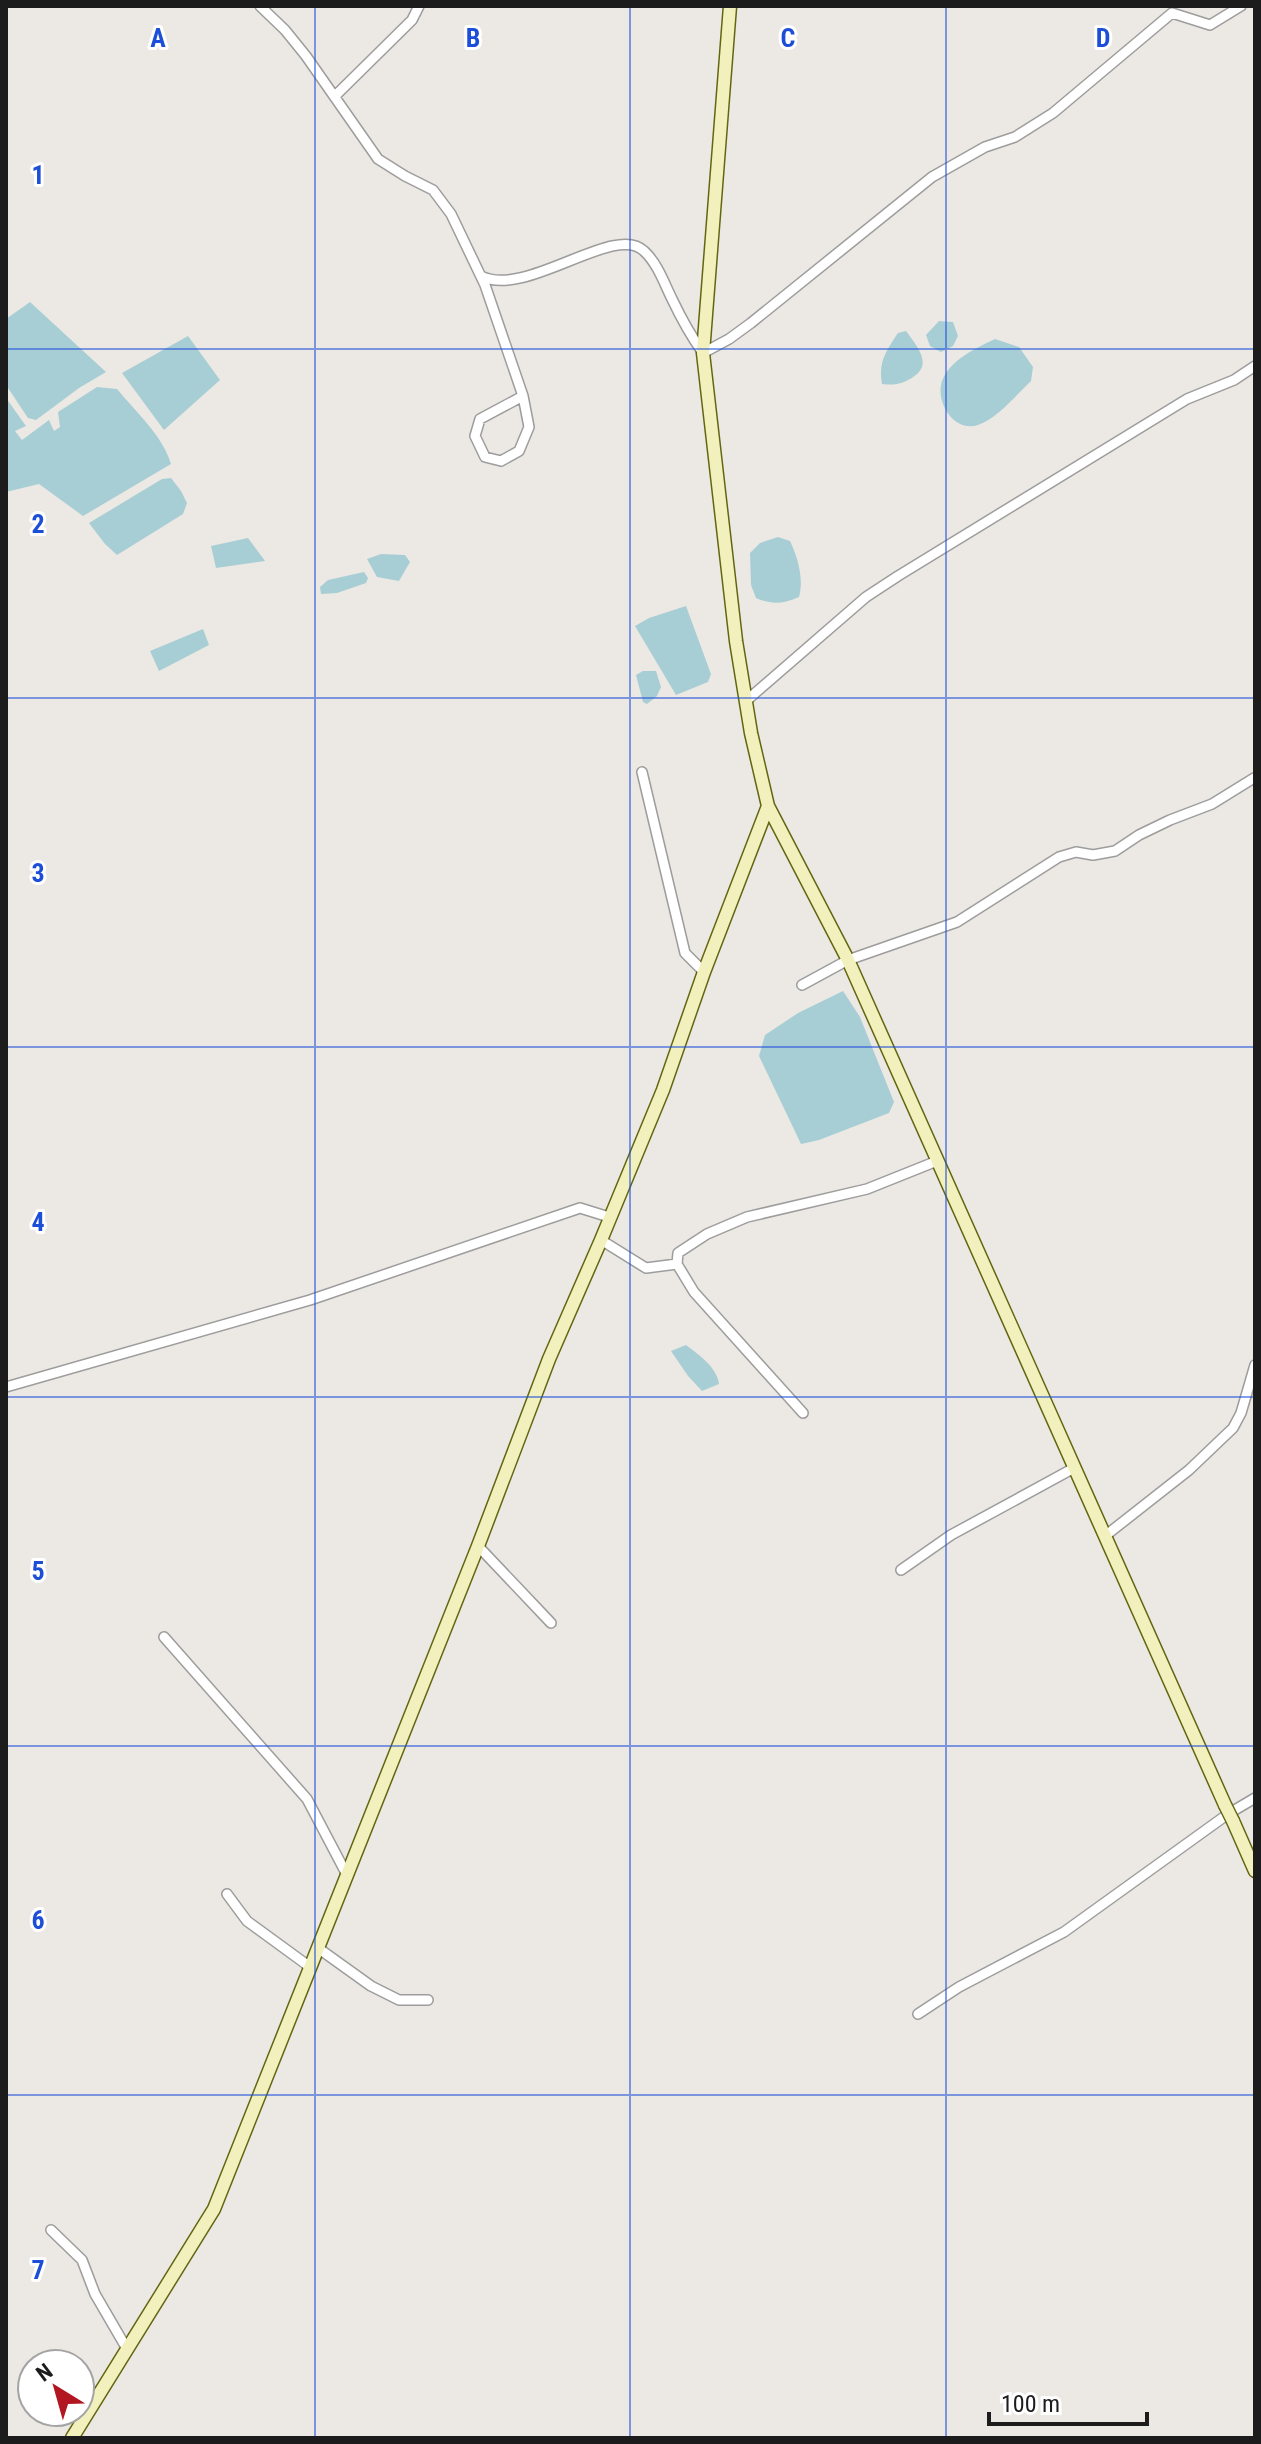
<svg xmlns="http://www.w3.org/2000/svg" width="1261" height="2444" font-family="'Roboto Condensed',sans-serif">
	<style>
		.water { fill: #a8ced5 }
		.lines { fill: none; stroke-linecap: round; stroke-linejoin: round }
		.street-casing { stroke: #9d9d9d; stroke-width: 12 }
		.secondary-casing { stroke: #626611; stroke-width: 15 }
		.street { stroke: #fff; stroke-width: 9 }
		.secondary { stroke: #f2f0bc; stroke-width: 12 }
		.secondary-bridge-casing { stroke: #626611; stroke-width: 15; stroke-linecap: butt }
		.secondary-bridge { stroke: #f2f0bc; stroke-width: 12 }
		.grid { fill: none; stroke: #1d4ed8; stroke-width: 2; stroke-opacity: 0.55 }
		.grid-label { font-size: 26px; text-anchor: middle; font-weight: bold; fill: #1d4ed8; stroke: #fff; stroke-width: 6; stroke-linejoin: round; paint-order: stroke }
	</style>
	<rect width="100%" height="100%" fill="#ece8e3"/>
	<path class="water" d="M30 302 106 372 79 388 36 420 28 418 6 385V319Z
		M939 321 953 322 958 336 953 346 941 352 930 346 926 335Z
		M906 331C919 349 935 367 908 380 898 385 893 385 882 384 878 362 886 351 898 333Z
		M188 336 220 380 164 430 122 373Z
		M995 339 1019 347 1033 367 1031 381C1016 395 998 418 978 425 954 433 935 402 942 381 950 360 976 348 995 339Z
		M97 387 117 389C136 412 163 436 171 464L83 516 39 484 6 492V398L26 426 15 431 22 440 49 420 54 431 60 427 58 412Z
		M171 478 181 491 187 503 183 514 117 555 105 544 89 523 162 479Z
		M778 537 790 541C798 558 804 579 799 597 783 604 772 605 756 598L751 585 750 553 760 543Z
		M248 538 265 561 216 568 211 546Z
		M381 554 405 555 410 562 399 581 377 577 367 559Z
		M364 572 368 578 366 583 337 593 321 594 320 587 328 580Z
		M686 606 711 674 708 682 676 695 635 626 649 618Z
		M203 629 209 645 159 671 150 651Z
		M643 671H656L661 687 657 696 647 704 643 702 636 675Z
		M843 991 860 1017 894 1102 889 1113 819 1140 801 1144 759 1056 765 1035 798 1013Z
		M686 1345C699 1355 717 1367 719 1384L702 1391 688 1376 671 1351Z"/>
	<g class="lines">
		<g class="street-casing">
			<path id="street" d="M260 6 285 30 306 56 378 159 405 176 433 190 451 214 485 285 523 396 529 427 519 451 501 461 485 457 475 436 480 419 523 396
				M335 96 412 20 419 6
				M481 276C526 299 615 222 644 251 658 264 664 283 672 299 681 318 691 336 703 353L729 339 751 323 932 177 985 147 1015 137 1053 113 1172 13 1210 25 1241 6
				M746 701 866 597 898 576 1187 399 1234 380 1255 366
				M642 772 685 953 704 972
				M802 985 848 960 957 922 1059 857 1076 852 1093 855 1115 851 1139 835 1170 820 1212 804 1254 778
				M601 1240 646 1268 677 1264
				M6 1387 310 1300 580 1208 609 1217
				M803 1413 694 1292 677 1264 678 1253 707 1234 747 1217 867 1189 937 1161
				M1105 1536 1189 1470 1233 1428 1241 1413 1255 1365
				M478 1546 551 1623
				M901 1570 951 1535 1074 1468
				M164 1637 307 1799 347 1875
				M227 1894 247 1921 310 1967
				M318 1948 371 1986 399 2000H428
				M918 2014 959 1987 1064 1932 1228 1814 1255 1798
				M51 2230 82 2260 95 2294 127 2349"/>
		</g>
		<g class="secondary-casing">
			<path id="secondary" d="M730 6 703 353 736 641 751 733 768 806 848 960 1225 1805
				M1233 1821 1255 1871
				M72 2438 214 2209 478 1546 549 1359 601 1240 663 1090 704 972 768 806"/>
		</g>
		<use href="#street" class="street"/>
		<use href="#secondary" class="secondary"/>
		<g class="secondary-bridge-casing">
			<path id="secondary-bridge" d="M1225 1805 1233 1821"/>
		</g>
		<use href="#secondary-bridge" class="secondary-bridge"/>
	</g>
	<path class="grid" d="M315 6V2438M630 6V2438M946 6V2438M6 349H1255M6 698H1255M6 1047H1255M6 1397H1255M6 1746H1255M6 2095H1255"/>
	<g class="grid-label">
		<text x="158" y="47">A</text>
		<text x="473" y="47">B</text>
		<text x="788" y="47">C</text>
		<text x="1103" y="47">D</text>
		<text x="38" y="184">1</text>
		<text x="38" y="533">2</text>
		<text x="38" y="882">3</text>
		<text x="38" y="1231">4</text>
		<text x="38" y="1580">5</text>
		<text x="38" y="1929">6</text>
		<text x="38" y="2279">7</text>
	</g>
	<rect width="1261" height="2444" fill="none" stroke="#1c1c1c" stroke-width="16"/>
	<g transform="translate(56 2388) rotate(323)"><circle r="38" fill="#ffffff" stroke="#a4a4a4" stroke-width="2"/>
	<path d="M0-6L14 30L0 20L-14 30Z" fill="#b21621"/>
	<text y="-12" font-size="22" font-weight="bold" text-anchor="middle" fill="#1c1c1c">N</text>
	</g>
	<path d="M989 2412v12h158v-12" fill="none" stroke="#1c1c1c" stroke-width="4"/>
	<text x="1001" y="2412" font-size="24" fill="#1c1c1c" stroke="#ffffff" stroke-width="6" paint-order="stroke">100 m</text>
</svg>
